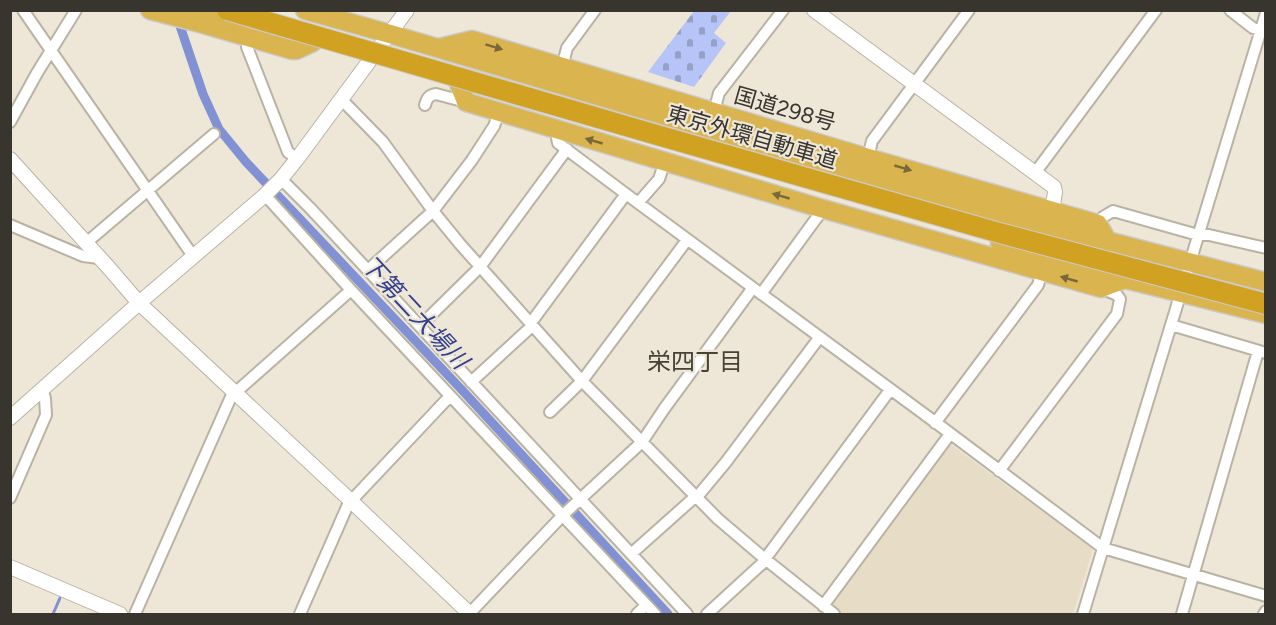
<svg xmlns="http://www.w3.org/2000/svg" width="1276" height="625" font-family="Figtree,'Noto Sans JP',sans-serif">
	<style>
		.built { fill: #e7ddc6 }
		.cemetery { fill: url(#cemetery-stones) }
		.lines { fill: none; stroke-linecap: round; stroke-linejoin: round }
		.stream { stroke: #8191d3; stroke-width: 3 }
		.canal { stroke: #8191d3; stroke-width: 9 }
		.minor-casing { stroke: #b9b3a4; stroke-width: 14 }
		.tertiary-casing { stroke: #b9b3a4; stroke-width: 16 }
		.trunk-casing { stroke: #cbcac9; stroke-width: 21 }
		.minor { stroke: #fff; stroke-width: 10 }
		.tertiary { stroke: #fff; stroke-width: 14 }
		.trunk { stroke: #dab44e; stroke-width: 18 }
		.motorway-bridge-casing { stroke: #cbcac9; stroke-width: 22; stroke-linecap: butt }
		.motorway-bridge { stroke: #d1a221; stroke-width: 20 }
		.oneway { fill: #79683b }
		.labels { text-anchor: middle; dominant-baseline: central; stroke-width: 4.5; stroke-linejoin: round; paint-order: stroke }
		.street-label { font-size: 22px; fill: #38352f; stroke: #eee7d8 }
		.water-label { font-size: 24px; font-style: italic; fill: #34408e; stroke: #eee7d8 }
		.neighbourhood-label { font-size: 24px; fill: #474236; stroke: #eee7d8 }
	</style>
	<defs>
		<pattern id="cemetery-stones" width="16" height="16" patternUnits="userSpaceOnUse" patternTransform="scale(1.5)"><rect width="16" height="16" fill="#b6c4f8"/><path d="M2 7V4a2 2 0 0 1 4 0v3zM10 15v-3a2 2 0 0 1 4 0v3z" fill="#95a0c9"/></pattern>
	</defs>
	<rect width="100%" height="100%" fill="#eee7d8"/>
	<path class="built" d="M950 444 1093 549 1073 614H841L831 606Z"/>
	<path class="cemetery" d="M694 11H731L714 33 726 43 694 87 648 72Z"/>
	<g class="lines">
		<path class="stream" d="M53 614 60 598"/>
		<path class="canal" d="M177 17 203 94 219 129 246 162 462 390 668 614"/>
		<g class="minor-casing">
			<path id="minor" d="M23 10 193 256
				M1230 10 1253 28 1260 30
				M249 39 247 47 288 152 297 159
				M562 67 567 48 595 10
				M341 99 383 142 433 211 460 244 582 381 718 519 765 559 834 614
				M425 105C427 98 429 95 436 94L466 102
				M715 113 716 104 719 93 783 10
				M10 122 37 73 76 10
				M560 131 557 138 558 143 626 194 939 425 1103 548 1266 596
				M868 158 872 141 969 10
				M1035 173 1156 10
				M281 179 311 209 687 614
				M265 195 351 290 655 614
				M638 203 659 179 663 167 667 162
				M1098 224 1103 217 1113 211 1198 235H1209L1266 248
				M10 225 83 256 99 258
				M86 243 214 134
				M368 270 433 211 472 160 494 126 499 113
				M761 294 818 216 820 208
				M530 324 626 194
				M1171 325 1266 353
				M420 326 480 267 567 149
				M471 382 532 326
				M236 392 351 290
				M550 412 582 381 687 240
				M935 423 1038 285 1042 271
				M999 471 1117 314 1120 299 1117 295 1101 288
				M697 497 726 462 819 338
				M10 498 46 415 45 398 42 390
				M351 501 450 396
				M631 554 696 496
				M765 559 890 390
				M823 606 950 434
				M135 614 234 390
				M300 614 350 500
				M469 614 563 515 642 442 664 409 752 289
				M637 614 646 605
				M707 614 766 560
				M1083 614 1266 13
				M1182 614 1258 351
				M1264 614 1266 611"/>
		</g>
		<g class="tertiary-casing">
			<path id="tertiary" d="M814 10 1054 187 1055 192 1052 212
				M10 159 109 268 139 303 350 500 470 614
				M10 418 139 303 265 195 281 179 297 159 407 10
				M10 567 120 614"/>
		</g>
		<g class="trunk-casing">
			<path id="trunk" d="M150 10 196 22 292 50H296L313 42
				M200 10 242 21
				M305 10 390 34 632 106 1015 217 1266 282
				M439 48 472 40 868 158 1098 224 1108 242
				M459 84 466 102 820 208 1101 288 1125 279
				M1000 243 1125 279 1266 314"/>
		</g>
		<use href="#minor" class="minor"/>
		<use href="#tertiary" class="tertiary"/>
		<use href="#trunk" class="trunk"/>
		<g class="motorway-bridge-casing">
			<path id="motorway-bridge" d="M227 10 643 131 996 232 1266 304"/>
		</g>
		<use href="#motorway-bridge" class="motorway-bridge"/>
	</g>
	<defs><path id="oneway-solid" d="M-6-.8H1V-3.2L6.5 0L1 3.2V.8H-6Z" transform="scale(1.5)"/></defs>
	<g class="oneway">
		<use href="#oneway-solid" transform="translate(494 47) rotate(17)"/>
		<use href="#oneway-solid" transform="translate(594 141) rotate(-164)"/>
		<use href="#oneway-solid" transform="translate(903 168) rotate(16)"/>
		<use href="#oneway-solid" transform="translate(781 196) rotate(-164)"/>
		<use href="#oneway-solid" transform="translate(1069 279) rotate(-164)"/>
	</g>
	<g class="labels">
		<g class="street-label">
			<text transform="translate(785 109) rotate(16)">国道298号</text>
			<text transform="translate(752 137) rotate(16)">東京外環自動車道</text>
		</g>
		<g class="water-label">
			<text transform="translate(415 312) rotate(47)">下第二大場川</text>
		</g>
		<g class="neighbourhood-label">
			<text x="695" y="361">栄四丁目</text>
		</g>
	</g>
	<rect width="1276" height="625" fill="none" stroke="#38352f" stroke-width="24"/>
</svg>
